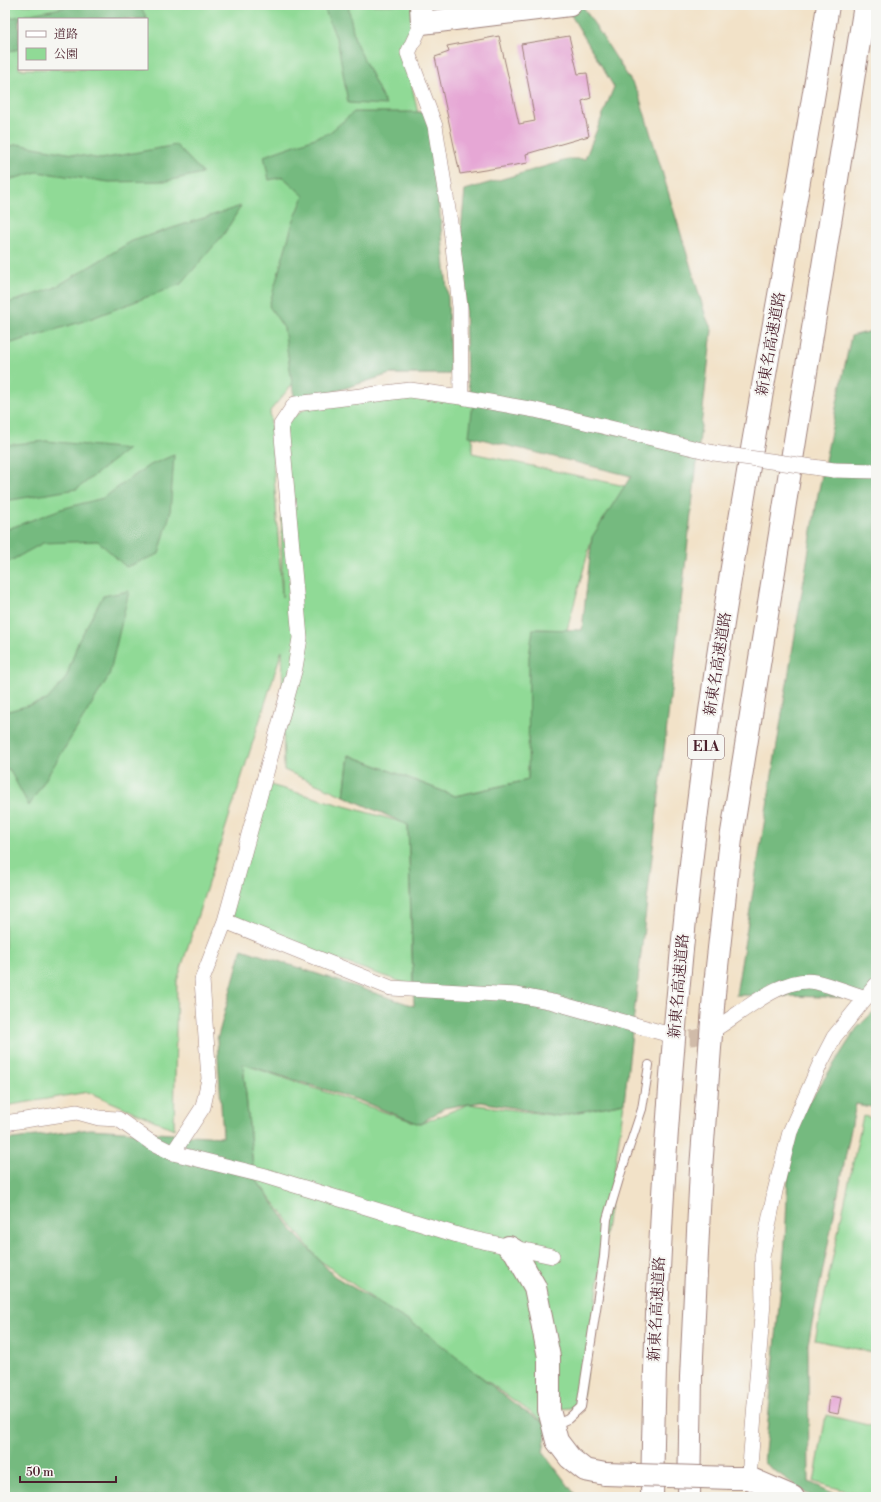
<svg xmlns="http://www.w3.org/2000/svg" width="881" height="1502" font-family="'Libre Bodoni','Noto Serif JP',serif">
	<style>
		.green { fill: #90da96; stroke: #6d7c60; fill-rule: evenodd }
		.forest { fill: #74ba7f; stroke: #5f6c55 }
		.building { fill: #e6a7d5 }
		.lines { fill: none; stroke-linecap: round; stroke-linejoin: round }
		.street-tunnel { stroke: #d0bba9; stroke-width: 15; stroke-dasharray: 15 8; stroke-linecap: butt }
		.lane-casing { stroke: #9e807a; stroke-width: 10 }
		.street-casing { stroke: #9e807a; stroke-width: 16 }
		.secondary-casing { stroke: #9e807a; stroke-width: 24 }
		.highway-casing { stroke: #9e807a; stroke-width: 24 }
		.lane { stroke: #fff; stroke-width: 8 }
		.street { stroke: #fff; stroke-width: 15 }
		.secondary { stroke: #fff; stroke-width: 22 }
		.highway { stroke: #fff; stroke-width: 22 }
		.street-bridge-casing { stroke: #9e807a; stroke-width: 16; stroke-linecap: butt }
		.secondary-bridge-casing { stroke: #9e807a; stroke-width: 24; stroke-linecap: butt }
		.street-bridge { stroke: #fff; stroke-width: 15 }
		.secondary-bridge { stroke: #fff; stroke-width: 22 }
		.labels { text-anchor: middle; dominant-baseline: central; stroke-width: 4; stroke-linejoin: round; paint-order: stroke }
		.shield { fill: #f6f6f2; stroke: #7e6067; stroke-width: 1 }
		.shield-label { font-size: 14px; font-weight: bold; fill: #4a1f2b }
		.street-label { font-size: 15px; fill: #4a1f2b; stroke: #f6f6f2 }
	</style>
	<rect width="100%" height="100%" fill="#f6f6f2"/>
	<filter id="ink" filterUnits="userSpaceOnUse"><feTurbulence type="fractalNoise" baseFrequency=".025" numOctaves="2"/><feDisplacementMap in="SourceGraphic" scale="8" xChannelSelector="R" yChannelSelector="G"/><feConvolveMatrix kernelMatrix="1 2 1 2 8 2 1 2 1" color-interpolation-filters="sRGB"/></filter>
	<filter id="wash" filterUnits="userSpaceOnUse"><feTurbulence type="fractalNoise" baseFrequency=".012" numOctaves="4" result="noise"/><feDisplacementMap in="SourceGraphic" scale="16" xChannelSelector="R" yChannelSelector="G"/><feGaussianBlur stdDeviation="0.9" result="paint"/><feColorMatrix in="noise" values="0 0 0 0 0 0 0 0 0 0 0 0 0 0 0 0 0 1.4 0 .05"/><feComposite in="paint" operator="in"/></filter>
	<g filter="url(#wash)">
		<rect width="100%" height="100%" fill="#f2e2c8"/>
		<path class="green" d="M5 5H418L420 28 405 54 423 136 450 374H301L270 411 282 597 281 425 315 402 410 390 473 403 472 453 625 486 592 538 567 630 533 629 528 780 455 796 349 755 344 796 284 770 282 650 177 981 174 1129 88 1092 5 1106ZM19 19H147V69H19Z
			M426 5H501L426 15Z
			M263 783 408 824 413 986 225 921Z
			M243 1064 420 1124 469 1104 559 1116 624 1103 581 1407 549 1410 548 1425 318 1259 254 1177Z
			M863 1116 876 1119V1353L815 1340Z
			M826 1415 876 1427V1497H869L814 1482Z"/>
		<path class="forest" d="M77 5H140L147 19H19V49L5 52V19Z
			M323 5H348L355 41 386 105 348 103 338 43Z
			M565 5H582L638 92 706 317 712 330 624 1103 559 1116 481 1102 444 1108 420 1124 358 1100 243 1064 254 1177 297 1236 334 1276 420 1328 521 1409 548 1425 543 1452 577 1497H5V1140L90 1129 223 1137 217 1040 242 949 414 1006 408 825 344 796 349 755 455 796 528 780 529 657 533 629 582 630 592 537 631 476 469 436 473 403 467 379 465 299 460 240 465 190 570 159H585L614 87Z
			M354 112H430L448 299 450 374H390L295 404 284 328 269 306 293 222 304 196 283 177 269 180 264 156 329 133Z
			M17 144 101 159 176 145 203 173 167 181 109 182 37 172 5 181V148Z
			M241 206 224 234 181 284 87 320 5 345V304L54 288 132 241Z
			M876 330V989L866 998 736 995 818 494 851 336Z
			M46 441 128 449 77 489 5 501V445Z
			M174 455 170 514 159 554 126 567 98 541 43 543 5 564V530L61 509 103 498 148 466Z
			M129 591 109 676 29 806 9 769H5V712L47 700 66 678 78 642 103 596Z
			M876 1009V1108L856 1104 808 1344 809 1482 842 1497H814L802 1490 764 1463 785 1242 790 1132 857 1028Z"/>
		<g id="blocks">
			<path class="building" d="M499 36 519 124 535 121 521 44 569 36 578 74 587 73 591 98 582 101 589 136 526 154 528 163 460 174 435 57 449 52 447 46Z
				M830 1396 841 1398 838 1414 828 1412Z"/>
		</g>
	</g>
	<g filter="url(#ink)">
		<use href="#blocks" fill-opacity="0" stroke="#9e807a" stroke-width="1"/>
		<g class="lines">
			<path class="street-tunnel" d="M667 1034C690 1040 697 1040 717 1028"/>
			<g class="lane-casing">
				<path id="lane" d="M554 1425 568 1419 581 1407 604 1257 607 1219 621 1172 642 1109 649 1065"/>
			</g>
			<g class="street-casing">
				<path id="street" d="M422 23 408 53 435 126 451 229 460 307 461 397 535 410 714 453
					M834 470 876 471
					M225 921 391 988 517 995 553 1002 667 1034
					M718 1027C744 1011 784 975 816 982 833 986 849 993 866 998
					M5 1123 77 1112 99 1118 118 1119 149 1141 173 1153 262 1175 464 1237 552 1256
					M173 1153 203 1107 209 1079 202 980 225 921 295 668 300 638 281 425 295 404 410 390 461 397
					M749 1478 763 1303 762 1257 775 1191 790 1132 820 1064 834 1037 876 985"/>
			</g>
			<g class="secondary-casing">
				<path id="secondary" d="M421 5 422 23 570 5
					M509 1247 514 1250 535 1287 549 1357V1410L557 1441 570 1458 585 1470 605 1474
					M732 1478H749L793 1497"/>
			</g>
			<g class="highway-casing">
				<path id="highway" d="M652 1497C656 1220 676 943 716 669 749 447 794 227 828 5
					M689 1497 691 1377 701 1169 714 994 731 839 865 5"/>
			</g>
			<use href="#lane" class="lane"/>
			<use href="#street" class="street"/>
			<use href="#secondary" class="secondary"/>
			<use href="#highway" class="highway"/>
			<g class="street-bridge-casing">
				<path id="street-bridge" d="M714 453 834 470"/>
			</g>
			<g class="secondary-bridge-casing">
				<path id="secondary-bridge" d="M605 1474 732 1478"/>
			</g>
			<use href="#street-bridge" class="street-bridge"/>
			<use href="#secondary-bridge" class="secondary-bridge"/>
		</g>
	</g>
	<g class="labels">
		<rect class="shield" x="688" y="735" width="36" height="24" rx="3"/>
		<g class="shield-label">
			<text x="706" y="747">E1A</text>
		</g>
		<g class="street-label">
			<text transform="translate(771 344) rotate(-80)">新東名高速道路</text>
			<text transform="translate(718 664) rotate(-81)">新東名高速道路</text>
			<text transform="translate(679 986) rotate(-85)">新東名高速道路</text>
			<text transform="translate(657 1309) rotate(-87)">新東名高速道路</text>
		</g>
	</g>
	<rect width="881" height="1502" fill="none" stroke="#f6f6f2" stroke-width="20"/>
	<rect x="18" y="18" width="130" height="52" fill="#f6f6f2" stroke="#b1a0a2"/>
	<rect x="26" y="31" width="20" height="6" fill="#ffffff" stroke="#b1a0a2"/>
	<text x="54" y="38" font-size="12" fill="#4a1f2b">道路</text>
	<rect x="26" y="48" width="20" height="12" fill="#90da96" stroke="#b1a0a2"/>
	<text x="54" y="58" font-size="12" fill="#4a1f2b">公園</text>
	<path d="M20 1476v6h96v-6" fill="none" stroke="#4a1f2b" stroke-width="2"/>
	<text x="26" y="1476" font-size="12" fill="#4a1f2b" stroke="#f6f6f2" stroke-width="3" paint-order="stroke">50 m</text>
</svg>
